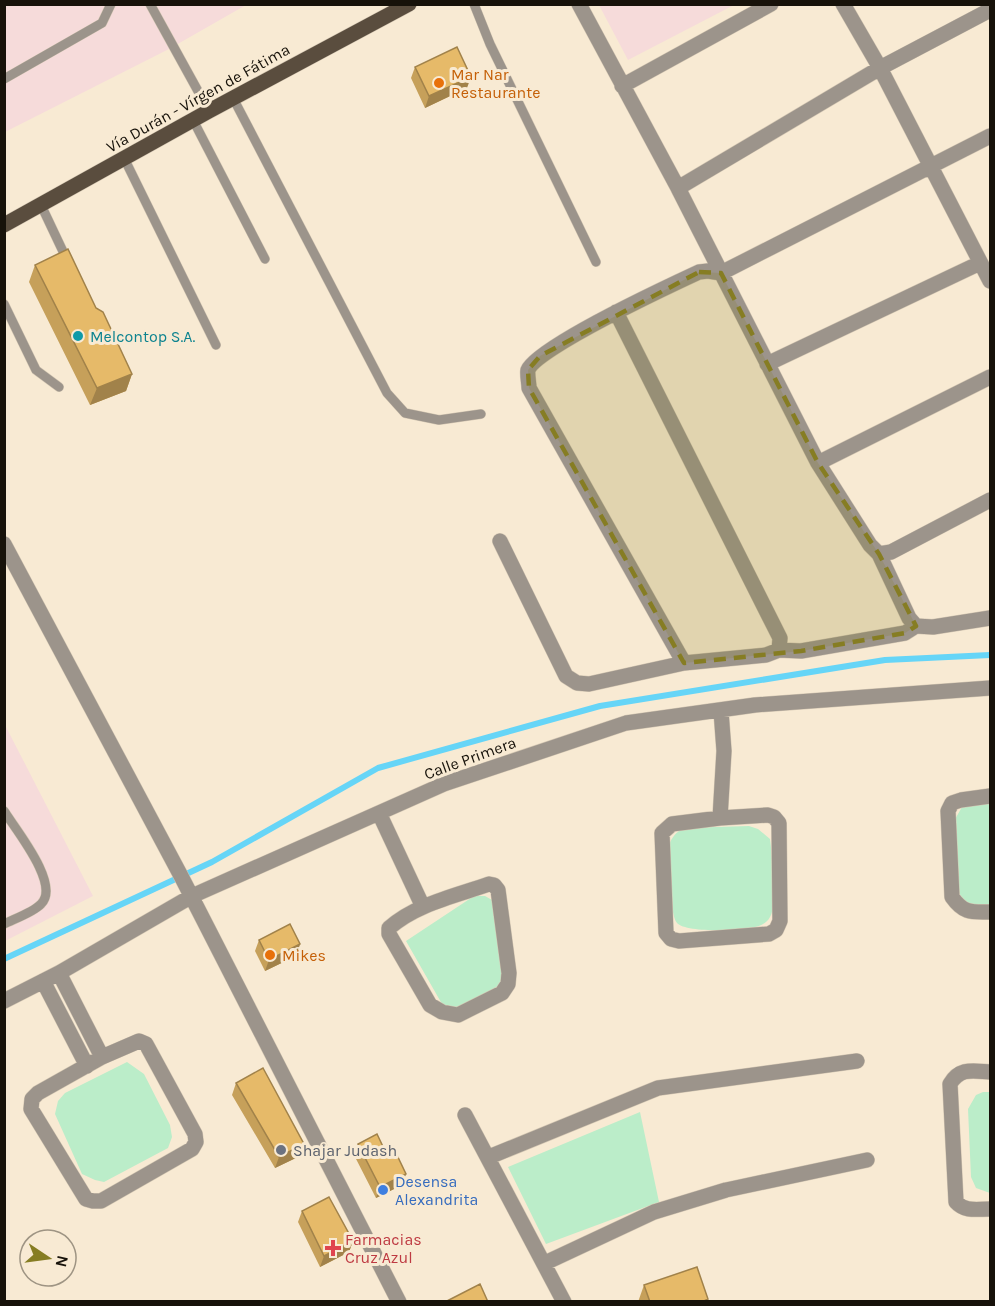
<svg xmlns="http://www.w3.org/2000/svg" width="995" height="1306" font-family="Karla,sans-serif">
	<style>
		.industrial { fill: #f6dbda }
		.green { fill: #bbedc9 }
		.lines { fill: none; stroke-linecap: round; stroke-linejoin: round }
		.stream { stroke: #66d5f7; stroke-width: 6 }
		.lane-casing { stroke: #d4c7b3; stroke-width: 10 }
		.street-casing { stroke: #d4c7b3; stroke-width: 16 }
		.primary-casing { stroke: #d4c7b3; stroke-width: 16 }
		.lane { stroke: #9c948b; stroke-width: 9 }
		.street { stroke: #9c948b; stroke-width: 15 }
		.primary { stroke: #5a4d3e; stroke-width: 15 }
		.wall { fill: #c6a05a }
		.shaded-wall { fill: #a1824a }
		.building { fill: #e6ba69; stroke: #a1824a; stroke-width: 1.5 }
		.marked { fill: #867d23; fill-opacity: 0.2; stroke: #867d23; stroke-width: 4.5; stroke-dasharray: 12 8; stroke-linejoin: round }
		.food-dot { fill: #e8710a; stroke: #f8ead3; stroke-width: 2 }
		.culture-dot { fill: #0f9aa8; stroke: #f8ead3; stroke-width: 2 }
		.worship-dot { fill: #6b7280; stroke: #f8ead3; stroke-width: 2 }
		.shop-dot { fill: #3f7fe0; stroke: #f8ead3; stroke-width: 2 }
		.health-dot { fill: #e0444e; stroke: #f8ead3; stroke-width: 2 }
		.labels { text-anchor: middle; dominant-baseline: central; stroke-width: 6; stroke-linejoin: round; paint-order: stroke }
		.food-label { font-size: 16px; fill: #c56008; stroke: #f8ead3; text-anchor: start }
		.street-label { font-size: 16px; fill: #17120a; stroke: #f8ead3 }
		.culture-label { font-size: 16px; fill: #0d838f; stroke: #f8ead3; text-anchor: start }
		.worship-label { font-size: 16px; fill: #5b616d; stroke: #f8ead3; text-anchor: start }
		.shop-label { font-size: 16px; fill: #366cbe; stroke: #f8ead3; text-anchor: start }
		.health-label { font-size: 16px; fill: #be3a42; stroke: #f8ead3; text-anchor: start }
	</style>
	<rect width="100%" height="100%" fill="#f8ead3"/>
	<path class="industrial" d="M5 5H246L169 49 5 132Z
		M599 5H734L628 60Z
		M4 723 93 896 5 941H4Z"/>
	<path class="green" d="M990 803V905C973 906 965 906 957 889L954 821 962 807Z
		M749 826 758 829 770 839C772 852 777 907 770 917 767 923 760 926 755 927 742 931 686 933 677 923 669 913 670 861 669 845 672 837 676 832 684 828Z
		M474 896H485L492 900 504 983 466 1004 453 1009 442 1004 406 941Z
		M127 1062 144 1074 170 1125 172 1137 168 1148 104 1182 95 1180 82 1174 55 1114 58 1101 65 1093Z
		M983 1092H990V1193L976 1188 971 1177 968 1109 976 1095Z
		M640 1112 659 1202 546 1244 508 1167Z"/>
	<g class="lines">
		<path class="stream" d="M4 959 212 862 378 768 600 706 885 660 990 655"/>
		<g class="lane-casing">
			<path id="lane" d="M150 4 209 111
				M474 4 490 44 596 262
				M4 79 102 23 111 4
				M233 98 387 393 405 413 439 420 481 414
				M193 120 265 259
				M124 158 216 345
				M41 205 68 262
				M4 304 36 370 59 387
				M4 811C16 830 61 885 41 904 34 912 14 919 4 924"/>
		</g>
		<g class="street-casing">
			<path id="street" d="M579 4 678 188 818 463 870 545 879 554 909 618 916 626 933 627 990 618
				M843 4 880 68 990 281
				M622 86 771 4
				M678 188 880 68 990 10
				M616 312 780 638 779 650
				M767 364 980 263
				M818 463 990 377
				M500 541 566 676 577 683 589 684 684 663 766 655 779 650 801 651 905 633 916 626
				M4 544 181 876 399 1302
				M879 554 891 552 990 500
				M684 663 529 388C529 383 527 375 528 370 536 348 671 285 699 272L708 271 721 273 990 136
				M990 796 961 800 952 803 948 811 952 897C964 914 972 912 990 912
				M379 813 423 907
				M768 815 774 817 779 823 780 921 776 930 769 934 679 941 671 939 666 933 662 833 672 824 720 818Z
				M720 818 724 751 721 711
				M489 884 494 885 498 890 509 973 508 984 502 993 458 1015 442 1012 430 1005 389 934V928C416 904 455 896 489 884Z
				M59 973 102 1057
				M43 981 87 1066
				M4 1001 59 973 192 896 444 784 626 723 755 705 990 688
				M139 1041 146 1044 195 1134 196 1142 192 1149 101 1201H93L86 1199 31 1109 32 1099 38 1093 102 1057Z
				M990 1072C973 1071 960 1067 950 1084L956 1202C965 1212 977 1209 990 1209
				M465 1115 564 1302
				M489 1157 658 1088 857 1061
				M545 1263 654 1212 726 1190 867 1160"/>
		</g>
		<g class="primary-casing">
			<path id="primary" d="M4 225 209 111 409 4"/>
		</g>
		<use href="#lane" class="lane"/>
		<use href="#street" class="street"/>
		<use href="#primary" class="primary"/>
	</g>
	<path class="wall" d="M415 67 467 88 425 108 411 78Z
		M35 265 96 308 132 374 126 391 90 405 29 282Z
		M259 940 300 944 296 956 265 971 255 951Z
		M236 1083 304 1144 300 1156 275 1168 232 1095Z
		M358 1144 387 1155 406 1174 402 1185 376 1198 354 1155Z
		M302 1211 353 1241 349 1252 320 1267 298 1222Z
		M644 1285 708 1299 707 1302H638Z"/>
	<path class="shaded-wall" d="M471 77 467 88 425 108 429 96Z
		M132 374 126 391 90 405 97 388Z
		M300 944 296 956 265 971 269 960Z
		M304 1144 300 1156 275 1168 279 1157Z
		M406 1174 402 1185 376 1198 380 1187Z
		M353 1241 349 1252 320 1267 324 1256Z"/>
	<path class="building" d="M457 47 471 77 429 96 415 67Z
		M68 249 96 308 103 312 132 374 97 388 35 265Z
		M290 924 300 944 269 960 259 940Z
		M263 1068 304 1144 279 1157 236 1083Z
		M377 1134 387 1155 395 1151 406 1174 380 1187 358 1144Z
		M329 1197 353 1241 324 1256 302 1211Z
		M697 1267 708 1299 702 1302H650L644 1285Z
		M480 1284 488 1302H445Z"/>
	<path class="marked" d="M699 272 721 273 818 463 879 554 916 626 905 633 801 651 684 663 529 388 528 370 540 356Z"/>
	<g class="food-dot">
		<circle cx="439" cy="83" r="6"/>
		<circle cx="270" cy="955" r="6"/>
	</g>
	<circle class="culture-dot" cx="78" cy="336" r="6"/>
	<circle class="worship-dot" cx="281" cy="1150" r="6"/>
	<circle class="shop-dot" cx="383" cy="1190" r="6"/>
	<path class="health-dot" d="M330 1239h6v6h6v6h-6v6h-6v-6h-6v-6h6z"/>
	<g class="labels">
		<g class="food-label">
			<text x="451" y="74">Mar Nar<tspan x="451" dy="18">Restaurante</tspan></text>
			<text x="282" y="955">Mikes</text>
		</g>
		<g class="street-label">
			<text transform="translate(198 98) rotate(-29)">Vía Durán - Vírgen de Fátima</text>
			<text transform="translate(470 758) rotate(-20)">Calle Primera</text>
		</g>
		<g class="culture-label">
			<text x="90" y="336">Melcontop S.A.</text>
		</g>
		<g class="worship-label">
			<text x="293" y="1150">Shajar Judash</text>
		</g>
		<g class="shop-label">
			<text x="395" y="1181">Desensa<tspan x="395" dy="18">Alexandrita</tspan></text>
		</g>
		<g class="health-label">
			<text x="345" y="1239">Farmacias<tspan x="345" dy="18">Cruz Azul</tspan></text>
		</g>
	</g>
	<rect width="995" height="1306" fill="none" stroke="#17120a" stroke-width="12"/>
	<g transform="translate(48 1258) rotate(103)"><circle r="28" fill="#f8ead3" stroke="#9e9483" stroke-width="1.5"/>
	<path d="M0-4.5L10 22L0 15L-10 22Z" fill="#867d23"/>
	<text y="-9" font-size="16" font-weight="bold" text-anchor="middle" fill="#17120a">N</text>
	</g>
</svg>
